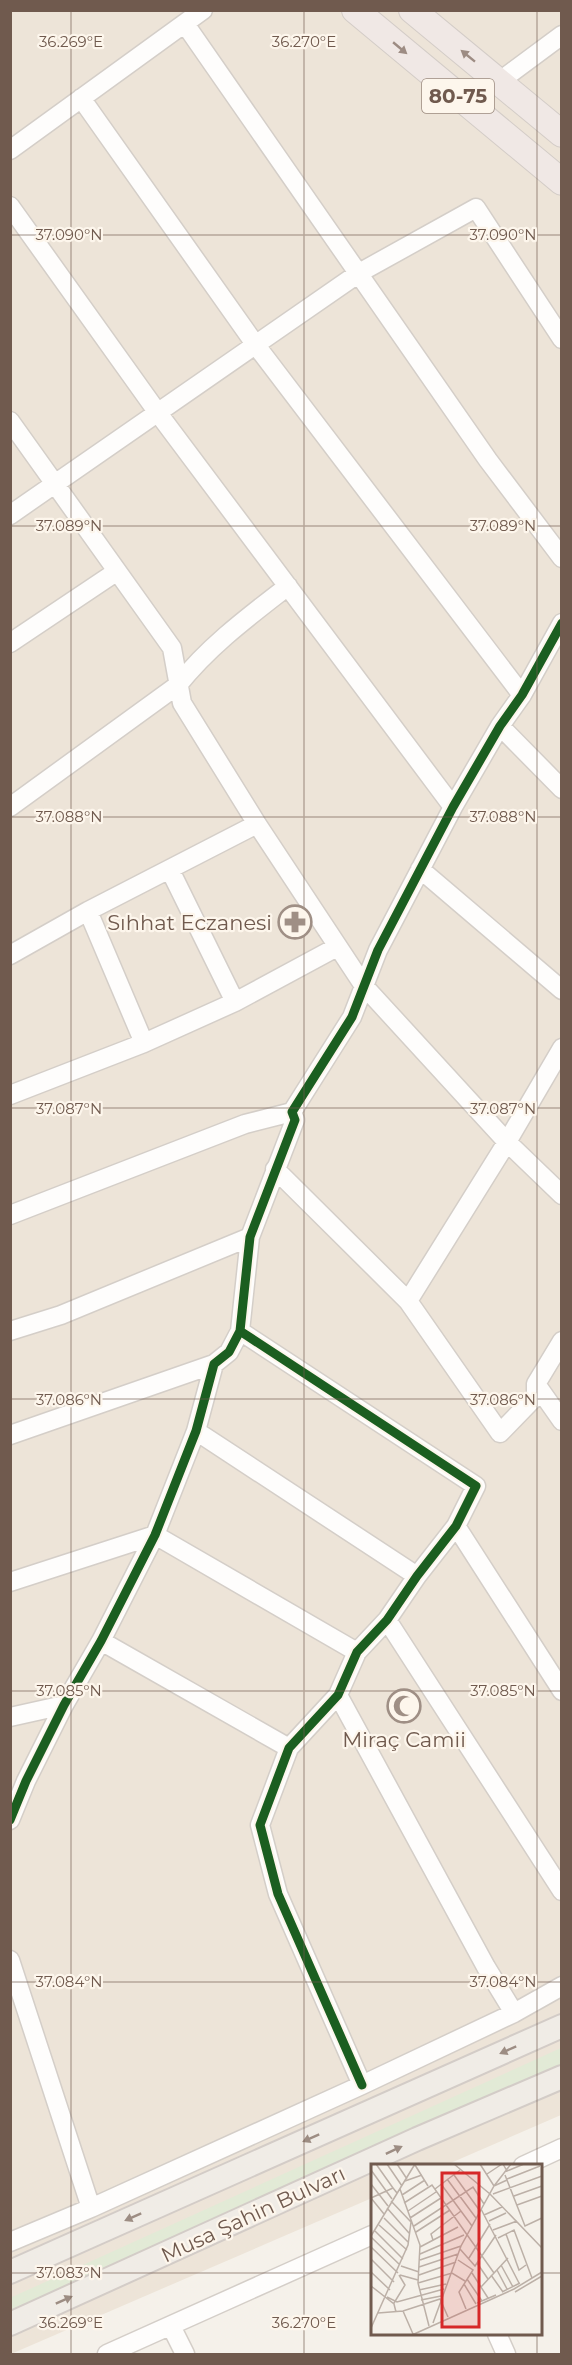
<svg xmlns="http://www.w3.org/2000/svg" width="572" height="2365" font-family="Montserrat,sans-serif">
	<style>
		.residential { fill: #ede4d8 }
		.green { fill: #e2ead6 }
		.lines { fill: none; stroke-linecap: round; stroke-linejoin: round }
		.minor-casing { stroke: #d4cec8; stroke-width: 21 }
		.major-casing { stroke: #d3ccc7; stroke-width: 26 }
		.highway-casing { stroke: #d3ccc7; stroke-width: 28 }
		.minor { stroke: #fefdfc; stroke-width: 18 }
		.major { stroke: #f0ece6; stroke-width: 22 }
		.highway { stroke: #f0e8e5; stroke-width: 26 }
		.cycleway-casing { stroke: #fdf6ec; stroke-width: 13 }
		.cycleway { stroke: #1b5e20; stroke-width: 9 }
		.oneway { fill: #9d8c83 }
		.oneway2 { fill: #9d8d83 }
		.ticks { fill: none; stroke: #705a4e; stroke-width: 1.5; stroke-opacity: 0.45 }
		.labels { text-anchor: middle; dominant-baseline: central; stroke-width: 4.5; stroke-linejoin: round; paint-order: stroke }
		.shield { fill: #fdf6ec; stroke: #9a897d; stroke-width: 1.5 }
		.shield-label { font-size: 20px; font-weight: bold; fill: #705a4e }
		.poi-label { font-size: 21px; fill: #705a4e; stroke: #fdf6ec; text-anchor: end }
		.street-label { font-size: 21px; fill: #705a4e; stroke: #fdf6ec }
		.inset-road { fill: none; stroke: #bcb0a7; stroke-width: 1.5 }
		.view { fill: #d62828; fill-opacity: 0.15; stroke: #d62828; stroke-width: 3 }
		.inset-edge { fill: none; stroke: #705a4e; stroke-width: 3 }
		.ticks-label { font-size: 15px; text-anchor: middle; fill: #705a4e; stroke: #fdf6ec; stroke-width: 4.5; stroke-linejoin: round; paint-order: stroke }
	</style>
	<rect width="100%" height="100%" fill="#f5f1ea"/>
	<path class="residential" d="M11 11H561V2115L446 2165 372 2166V2198L11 2354Z"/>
	<path class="green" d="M561 2048V2066L11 2313 10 2298Z"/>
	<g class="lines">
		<g class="minor-casing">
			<path id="minor" d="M185 24 488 460 562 558
				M500 81 562 35
				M81 98 255 344 522 695
				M10 150 203 10
				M10 206 158 413 453 807
				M10 421 172 648 182 703 257 824 364 986 507 1142 562 1195
				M10 515 359 273 476 208 562 339
				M10 643 116 572
				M500 726 562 789
				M10 807 178 685C209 646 248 617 288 586
				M420 869 562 990
				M170 870 235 1002
				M88 911 144 1043
				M10 955 88 911 257 824
				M10 1095 144 1043 235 1002 337 947
				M275 1169 408 1301 500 1433 536 1396V1384L562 1341
				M10 1215 245 1124 292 1112
				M408 1301 507 1142 562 1048
				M10 1331 61 1315 250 1237
				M240 1331 476 1486 456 1526 417 1576 387 1620 357 1652 338 1695 289 1748 260 1825 278 1894 362 2085
				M536 1384 562 1421
				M196 1431 417 1576
				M10 1435 214 1364
				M456 1526 562 1691
				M10 1582 155 1535 357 1652
				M387 1620 562 1891
				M101 1641 289 1748
				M338 1695 486 1967 514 2013
				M10 1717 64 1705
				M10 1820 26 1781 64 1705 101 1641 155 1535 196 1431 214 1364 229 1352 240 1331 250 1237 295 1120 292 1112 352 1017 378 950 453 807 500 726 522 695 562 623
				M10 1960 91 2208
				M523 2166 562 2148
				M10 2242 91 2208 362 2085 514 2013 562 1986
				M171 2326 185 2354
				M497 2334 506 2354
				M107 2354 372 2235"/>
		</g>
		<g class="major-casing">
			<path id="major" d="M10 2272 562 2026
				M10 2324 417 2139 562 2077"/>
		</g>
		<g class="highway-casing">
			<path id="highway" d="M355 10 562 182
				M412 10 562 134"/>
		</g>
		<use href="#minor" class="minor"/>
		<use href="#major" class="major"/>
		<use href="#highway" class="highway"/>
		<g class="cycleway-casing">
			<path id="cycleway" d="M240 1331 476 1486 456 1526 417 1576 387 1620 357 1652 338 1695 289 1748 260 1825 278 1894 362 2085
				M10 1820 26 1781 64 1705 101 1641 155 1535 196 1431 214 1364 229 1352 240 1331 250 1237 295 1120 292 1112 352 1017 378 950 453 807 500 726 522 695 562 623"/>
		</g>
		<use href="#cycleway" class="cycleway"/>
	</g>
	<defs><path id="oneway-solid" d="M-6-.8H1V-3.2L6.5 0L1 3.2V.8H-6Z" transform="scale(1.5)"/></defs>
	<g class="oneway">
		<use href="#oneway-solid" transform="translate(400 48) rotate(40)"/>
		<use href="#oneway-solid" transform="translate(468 56) rotate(-141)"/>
	</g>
	<g class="oneway2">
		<use href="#oneway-solid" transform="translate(508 2050) rotate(156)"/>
		<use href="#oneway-solid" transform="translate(311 2138) rotate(156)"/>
		<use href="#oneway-solid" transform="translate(394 2150) rotate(-25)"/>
		<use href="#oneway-solid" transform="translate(133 2217) rotate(156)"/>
		<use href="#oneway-solid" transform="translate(64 2300) rotate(-24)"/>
	</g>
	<path class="ticks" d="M71 10V2354M304 10V2354M537 10V2166M10 235H562M10 526H562M10 817H562M10 1108H562M10 1399H562M10 1691H562M10 1982H562M10 2273H372M540 2273H562M537 2334V2354"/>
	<defs>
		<g id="pharmacy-ring" transform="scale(1.725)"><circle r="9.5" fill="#fdf6ec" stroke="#9f8f85" stroke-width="1.5"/><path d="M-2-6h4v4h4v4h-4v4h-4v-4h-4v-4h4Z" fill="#9f8f85"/></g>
		<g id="mosque-ring" transform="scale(1.725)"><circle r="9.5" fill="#fdf6ec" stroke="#9f8f85" stroke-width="1.5"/><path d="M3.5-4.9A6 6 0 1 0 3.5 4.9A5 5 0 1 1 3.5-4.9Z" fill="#9f8f85"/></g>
	</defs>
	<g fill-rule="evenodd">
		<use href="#pharmacy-ring" x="295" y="922"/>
		<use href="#mosque-ring" x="404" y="1706"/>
	</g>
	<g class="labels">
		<rect class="shield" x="422" y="79" width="72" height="34" rx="4.5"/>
		<g class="shield-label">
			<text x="458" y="96">80-75</text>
		</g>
		<g class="poi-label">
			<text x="272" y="922">Sıhhat Eczanesi</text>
			<text x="404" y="1739" text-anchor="middle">Miraç Camii</text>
		</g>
		<g class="street-label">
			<text transform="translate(253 2214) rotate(-25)">Musa Şahin Bulvarı</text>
		</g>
	</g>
	<g transform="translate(371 2164)">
		<rect width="171" height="171" fill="#f5f1ea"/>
		<path class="inset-road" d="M5 0 22 24M16 0 31 22M26 0 36 15M83 0 119 30 171 84M109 0 123 22 136 16M132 0 136 7 153 0M44 1 57 22M0 6 21 35M116 10 131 0M83 11 109 47M134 11 154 62 171 54M76 15 105 54M136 15 169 2M34 17 51 11M0 20 17 42M70 20 101 62M29 25 49 81 47 119 58 162M64 25 89 6M122 30 171 12M31 31 54 16M143 32 171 22M0 34 22 24 26 29M0 34 13 50M33 39 61 21 123 109M146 41 171 32M16 44 38 69M110 45 148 119M37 47 65 28M113 51 131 43M13 54 37 78M39 54 70 34M118 57 135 49M8 61 36 86M43 62 102 23 113 40M122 66 146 57M4 67 32 95M45 68 79 46M135 70 148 106 155 101M0 72 44 0M0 73 29 101M127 74 143 66 161 114M62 76 60 70 90 47M0 83 27 109M49 83 87 63M89 85 104 102 125 71M49 90 93 71M98 94 119 60M0 95 23 118M49 96 90 82M87 96 102 106 88 128 95 145M106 99 117 115M130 101 142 123M30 102 48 108M48 103 87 90M126 106 136 125M0 108 19 126M101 109 117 134M29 111 47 116M48 111 85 98M120 111 132 128M96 115 111 137M47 119 81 109 94 117M93 120 105 140M0 122 23 140 25 148M110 123 137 94M48 126 75 120M131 128 149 119M144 128 171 112M16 133 26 138 73 125M50 136 70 132M23 139 34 121 28 111M106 139 125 131M32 147 42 170M7 149 32 147 69 135 77 153M62 159 90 82 123 22 140 0M0 164 37 81 40 58 20 37M41 171 143 125 171 108"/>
		<path class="view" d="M71 9H108V163H71Z"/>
		<rect width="171" height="171" class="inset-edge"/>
	</g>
	<g class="ticks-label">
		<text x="71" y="47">36.269°E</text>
		<text x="304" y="47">36.270°E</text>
		<text x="69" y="240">37.090°N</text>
		<text x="503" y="240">37.090°N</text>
		<text x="69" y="531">37.089°N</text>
		<text x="503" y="531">37.089°N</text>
		<text x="69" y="822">37.088°N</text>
		<text x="503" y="822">37.088°N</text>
		<text x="69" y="1114">37.087°N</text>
		<text x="503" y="1114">37.087°N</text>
		<text x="69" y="1405">37.086°N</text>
		<text x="503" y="1405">37.086°N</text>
		<text x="69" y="1696">37.085°N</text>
		<text x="503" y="1696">37.085°N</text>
		<text x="69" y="1987">37.084°N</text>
		<text x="503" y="1987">37.084°N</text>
		<text x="69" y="2278">37.083°N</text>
		<text x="71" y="2328">36.269°E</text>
		<text x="304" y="2328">36.270°E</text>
	</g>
	<rect width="572" height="2365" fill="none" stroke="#705a4e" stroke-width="24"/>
</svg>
